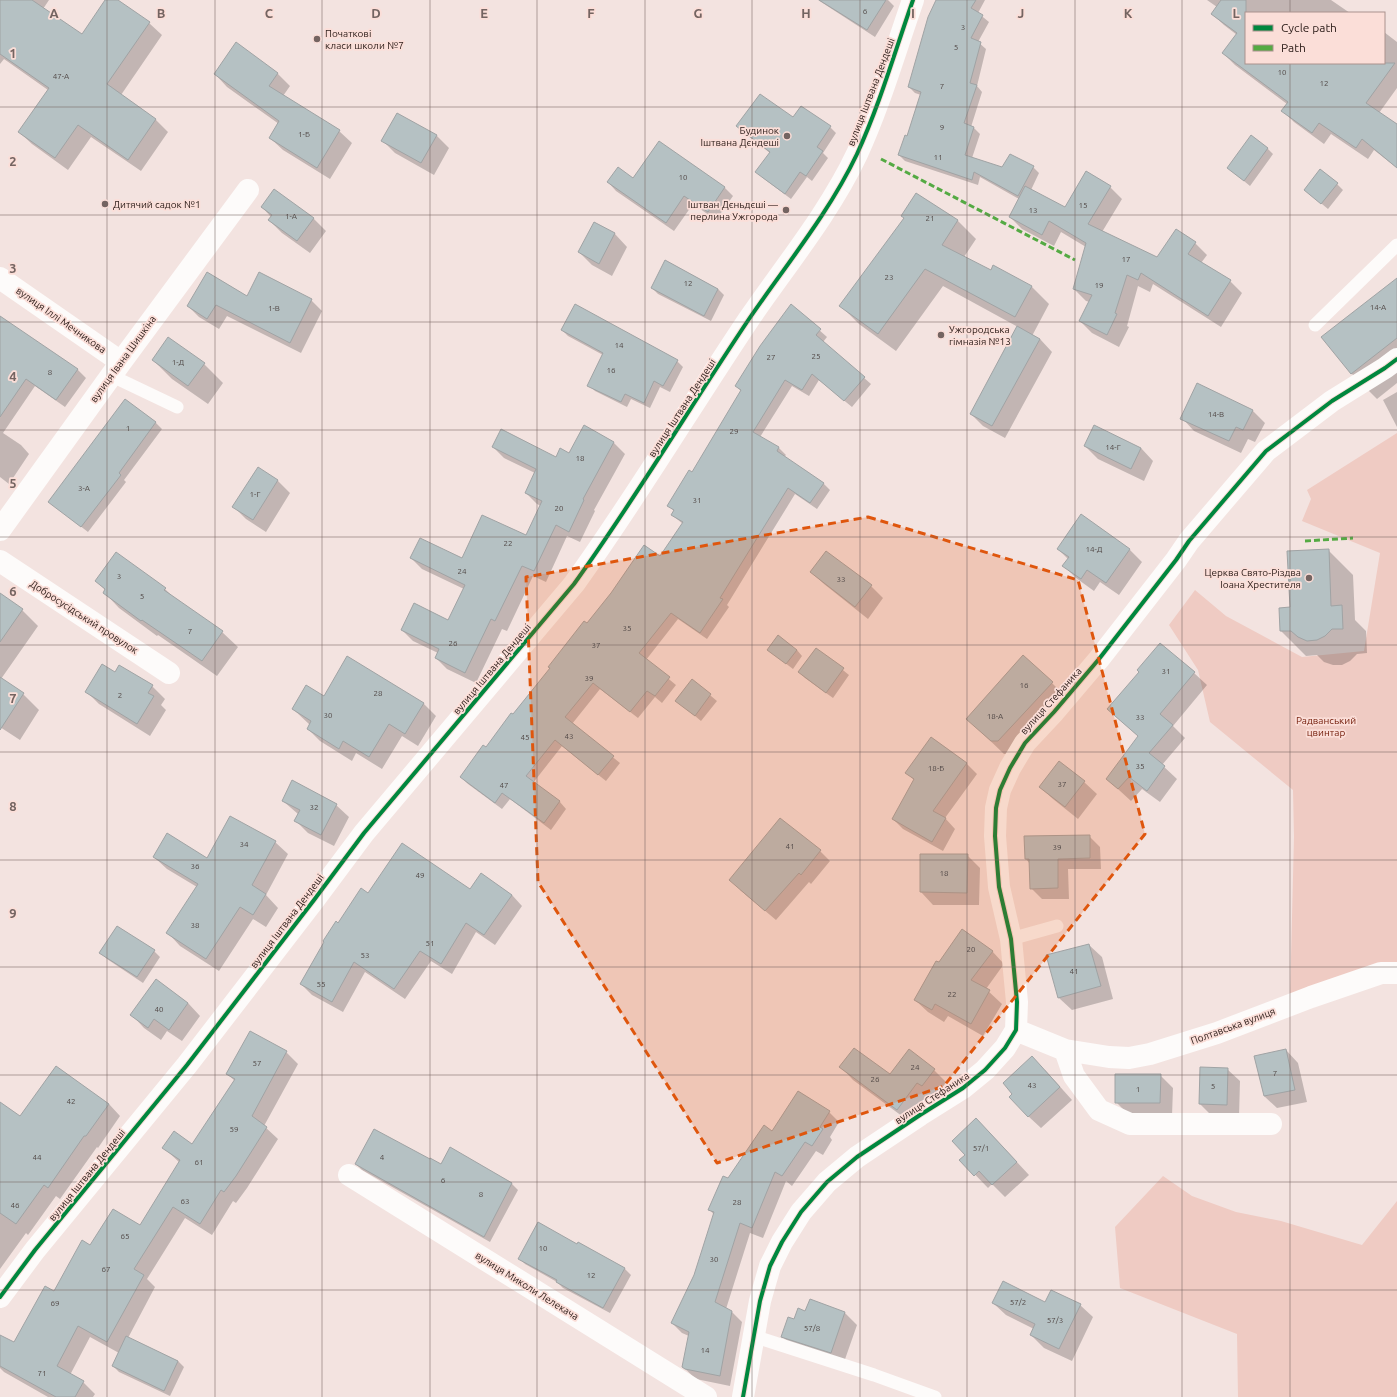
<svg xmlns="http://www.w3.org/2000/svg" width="1397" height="1397" font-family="Ubuntu,sans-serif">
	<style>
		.green { fill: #efcbc3 }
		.shadow { fill: #0003 }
		.building { fill: #b5c1c3; stroke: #a0a3a4 }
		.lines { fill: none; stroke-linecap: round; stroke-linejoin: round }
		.lane { stroke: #fdfbfa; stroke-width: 13 }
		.street { stroke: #fdfbfa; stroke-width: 22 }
		.secondary { stroke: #fdfbfa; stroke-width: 22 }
		.quiet { stroke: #54aa43; stroke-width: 3; stroke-dasharray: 6 3; stroke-linecap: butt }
		.cycleway-casing { stroke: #fbded8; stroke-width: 6 }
		.cycleway { stroke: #00873e; stroke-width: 4 }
		.marked { fill: #df560d; fill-opacity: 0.2; stroke: #df560d; stroke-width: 3; stroke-dasharray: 8 5; stroke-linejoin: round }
		.grid { fill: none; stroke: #746461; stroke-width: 1; stroke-opacity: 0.55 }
		.poi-dot { fill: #746461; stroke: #fbded8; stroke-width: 1.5 }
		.labels { text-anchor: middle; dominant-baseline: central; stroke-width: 3.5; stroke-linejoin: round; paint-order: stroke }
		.number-label { font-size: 8px; fill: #514846 }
		.poi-label { font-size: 10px; fill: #30201c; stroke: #fbded8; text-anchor: start }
		.street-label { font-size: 10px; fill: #30201c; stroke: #fbded8 }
		.park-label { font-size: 10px; fill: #711906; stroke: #fbded8 }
		.grid-label { font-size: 13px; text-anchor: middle; font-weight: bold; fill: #746461; stroke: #fbded8; stroke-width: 3.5; stroke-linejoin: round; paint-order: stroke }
	</style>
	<rect width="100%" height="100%" fill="#f3e3e0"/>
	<path class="green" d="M1397 433V964L1290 998 1294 837 1293 790 1210 722 1198 670 1169 625 1195 590 1226 616 1302 657 1364 651 1380 553 1302 521 1311 499 1307 490Z
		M1163 1176 1192 1196 1236 1212 1281 1221 1362 1245 1397 1201V1397H1238L1237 1334 1120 1288 1115 1227Z"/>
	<path class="shadow" d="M0 0H49L43 9 82 36 107 0H117L149 23 162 35 121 95 156 120 168 132 141 171 91 137 68 170 32 144 19 132 48 90 4 59 0 64Z
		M818 0H888L894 6 875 37Z
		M937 0H985L978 13 989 22 978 42 986 49 977 86 982 92 971 127 974 128 980 134 972 158 1003 168 1033 167 1039 173 1031 190 1065 208 1110 187 1122 199 1102 232 1158 258 1195 243 1207 255 1201 263 1230 281 1242 293 1221 327 1153 284 1150 292 1138 286 1127 326 1129 327 1119 347 1092 333 1080 321 1090 302 1086 301 1074 289 1086 247 1061 232 1054 246 1022 229 1010 217 1019 199 980 177 978 185 905 161 899 155 907 137 921 95 915 93 909 87Z
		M1207 0H1331L1350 13H1246V63H1384V32L1397 42V88L1379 113 1397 124V168L1374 150 1368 159 1331 134 1324 144 1294 122 1283 111 1287 104 1235 65 1223 53 1237 35 1224 25 1212 14 1217 7Z
		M236 44 278 74 290 86 283 96 339 131 352 143 330 179 283 150 270 138 279 124 227 87 215 74Z
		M802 107 830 127 836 133 823 153 828 158 812 181 807 177 791 199 763 178 757 172 770 153 743 132 737 126 793 119Z
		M397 114 437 136 449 148 434 175 395 153 382 140Z
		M659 142 725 188 733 196 716 220 693 204 674 231 616 191 608 182 633 179Z
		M1267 148 1273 154 1250 186 1228 168Z
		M1337 184 1343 190 1328 209 1305 190Z
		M917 194 958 221 976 239 964 257 991 272 1031 286 1049 304 1032 336 1040 339 1052 352 1005 438 983 426 971 414 1018 327 943 286 896 351 859 324 841 306 905 218Z
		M262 207 313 218 326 231 310 253 282 233 269 220 271 217Z
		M595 223 615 234 627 247 612 276 592 265 579 252Z
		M666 261 718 289 724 295 711 321 658 294 652 288Z
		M1397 279V383L1377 399 1352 374 1323 337Z
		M247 297 311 300 322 311 301 353 227 316 219 329 199 317 188 306Z
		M791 305 827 337 823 342 871 384 852 407 819 380 809 396 792 386 760 437 779 448 786 455 784 457 823 483 830 490 817 509 795 494 727 605 729 607 707 639 678 619 646 660 676 685 662 703 655 697 638 718 600 689 572 724 620 763 606 781 562 746 533 783 560 802 566 809 551 830 510 799 502 809 468 784 461 777 513 716 587 625 660 557 683 524 672 515 674 511 669 506 692 474 741 391 736 386Z
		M0 318 77 369 86 378 65 407 35 386 3 433 21 445 29 454 9 484 0 477Z
		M562 330 677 361 683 367 670 392 660 387 650 408 631 399 627 407 595 391 589 385 603 355 568 336Z
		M153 360 204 364 223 383 208 404 172 379Z
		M1397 392V427L1383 400Z
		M126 401 156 423 162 429 124 480 126 482 88 532 49 502Z
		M1252 410 1265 423 1255 442 1248 439 1241 453 1194 431 1182 418Z
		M585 427 614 443 625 454 594 510 595 511 580 542 567 536 546 582 533 576 507 631 502 629 476 683 447 669 436 658 438 653 413 641 402 630 448 621 464 589 422 569 411 558 462 560 526 537 541 506 537 504 526 493 535 473 504 458 493 447 556 458 569 455Z
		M1085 446 1141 448 1153 461 1144 481 1098 459Z
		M258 469 278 481 290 493 266 532 246 519 234 507Z
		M1082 516 1130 550 1142 562 1119 595 1100 582 1094 591 1076 578 1064 566 1068 559 1058 549Z
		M1328 550 1353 575 1355 620 1366 631 1367 653 1357 654 1350 661 1342 665H1333L1324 662 1317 655 1306 656 1281 631 1291 608Z
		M811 572 871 586 883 598 868 619 824 584Z
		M97 581 165 589 173 597 222 632 238 647 217 676 158 635 157 636 119 608 104 592 105 590Z
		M0 594 22 610 38 626 1 679 23 694 39 710 20 740 0 727Z
		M1160 644 1194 673 1207 685 1173 726 1185 738 1162 765 1177 779 1160 802 1142 789 1131 801 1107 779 1139 737 1108 709 1140 672Z
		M817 649 849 675 833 698 805 678 800 672Z
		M768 650H797L802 656 793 669Z
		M115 673 152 686 165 699 161 705 166 710 150 736 99 704 86 691Z
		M692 680 717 701 701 721 676 700Z
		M1052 683 1064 695 1011 754H1004L980 731Z
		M324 697 423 703 436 716 418 746 402 736 382 769 356 753 352 761 320 741 308 729 310 725 293 709Z
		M932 738 967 764 977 774 945 818 955 829 943 851 903 829 893 819 915 781 907 773Z
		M1084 782 1097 794 1078 819 1053 799 1040 787Z
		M283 801 336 805 349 817 334 846 308 833 295 820 298 814Z
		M1089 836 1100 847 1101 869H1068L1069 899H1042L1031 888 1030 864 1026 859Z
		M275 842 288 854 266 895 278 908 266 927 253 919 219 971 180 946 168 933 197 887 167 869 154 857 208 859Z
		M820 851 830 861 811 884 809 882 776 920 740 890Z
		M967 855 980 868 979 905H933L921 892Z
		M481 875 512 895 522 906 495 945 476 932 452 974 431 961 405 999 365 972 343 1012 312 995 301 984 338 924 368 894 471 891Z
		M1089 945 1102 957 1113 999 1072 1010 1059 998 1047 956Z
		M154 951 160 957 143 983 107 959 101 953Z
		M992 951 1004 964 986 989 1002 1004 983 1036 948 1016 944 1022 928 1012 915 1000 939 964Z
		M188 1003 200 1016 182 1041 167 1031 161 1040 144 1028 132 1015Z
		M1286 1050 1298 1063 1307 1102 1277 1108 1264 1096Z
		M286 1052 298 1064 264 1126 278 1139 247 1188 236 1203 233 1201 212 1235 185 1218 147 1279 155 1287 128 1338 178 1361 184 1367 170 1396 119 1372 113 1366 119 1353 90 1337 70 1375 83 1382 95 1394 93 1397H48L4 1372 0 1368V1347L14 1344 91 1246 140 1227 180 1163 164 1148 192 1146 235 1081 227 1074Z
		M841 1067 890 1076 934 1070 946 1082 935 1098 930 1094 910 1122 853 1080Z
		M1227 1069 1240 1081 1239 1117H1213L1200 1104Z
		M1045 1070 1072 1100 1041 1128 1028 1116Z
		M1160 1075 1173 1088 1172 1116 1129 1115 1116 1102Z
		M799 1092 829 1112 839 1122 830 1137 832 1140 823 1155 816 1151 792 1186 786 1181 763 1238 750 1233 726 1309 732 1312 742 1322 730 1386 696 1379 683 1367 689 1336 682 1333 672 1323 695 1275 714 1215 710 1210 729 1179 773 1132Z
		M0 1103 21 1118 109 1104 120 1116 98 1148 97 1147 60 1199 56 1196 28 1235 26 1233 0 1269Z
		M989 1132 1029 1175 1005 1197 992 1184 988 1188 961 1160Z
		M450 1148 512 1184 518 1190 490 1242 362 1170 356 1164 430 1161 441 1165Z
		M579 1243 625 1269 631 1275 610 1313 563 1288 557 1282 525 1264 519 1258 578 1245Z
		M993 1303 1080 1305 1093 1317 1072 1361 1044 1348 1031 1335 1034 1329 1006 1315Z
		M806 1312 845 1313 857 1325 843 1365 795 1349 782 1336 794 1321Z"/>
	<path class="building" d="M0 0H32L82 34 105 0H118L150 22 107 84 156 119 128 160 78 125 55 158 18 132 49 88 0 54Z
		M819 0H886L867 30Z
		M936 0H976L971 8 983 15 971 38 981 42 970 83 977 85 964 123 974 127 965 155 1002 167 1010 154 1034 166 1018 196 974 172 972 180 898 155 905 135 907 136 921 92 908 87 928 17Z
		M1221 0H1246V63H1395L1366 103 1397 124V168L1362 139 1356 148 1319 123 1312 133 1281 111 1288 102 1222 53 1237 33 1211 14Z
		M236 42 278 73 269 86 340 130 317 168 269 138 279 121 214 74Z
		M760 94 793 117 801 106 831 126 817 147 823 151 806 176 800 172 785 194 755 172 770 152 736 126Z
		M397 113 437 135 421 163 381 141Z
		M1251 135 1268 148 1244 181 1227 168Z
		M659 141 725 187 708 212 684 196 666 223 607 182 618 167 633 178Z
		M1320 169 1338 183 1321 204 1304 190Z
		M1086 171 1111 186 1088 224 1157 257 1176 229 1196 242 1188 254 1231 280 1208 316 1141 273 1138 280 1127 275 1115 313 1117 314 1107 335 1079 321 1092 295 1073 289 1086 243 1049 221 1042 235 1009 217 1025 186 1065 207Z
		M274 189 314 218 297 241 268 220 272 215 261 207Z
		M916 193 958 220 942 245 991 270 993 265 1032 286 1015 317 925 269 878 334 839 306 904 218 901 216Z
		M594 222 615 233 599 264 578 252Z
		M665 260 718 289 704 316 651 288Z
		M207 272 247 296 259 272 312 299 290 343 216 305 207 319 187 306Z
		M1397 278V338L1351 374 1321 337Z
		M575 304 678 360 663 386 654 381 644 403 625 394 621 402 587 386 603 353 561 330Z
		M791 304 821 329 816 335 865 377 844 401 812 374 802 390 785 380 753 432 779 447 777 451 824 483 810 503 788 488 720 598 723 599 700 633 671 613 639 653 670 677 655 696 647 691 630 712 593 683 565 717 614 756 598 775 555 740 526 776 560 801 544 823 502 793 495 803 460 777 483 745 486 747 511 713 513 714 550 668 548 667 584 621 587 623 611 593 644 545 660 556 683 522 671 515 674 510 667 506 689 470 692 472 741 390 735 386 760 346Z
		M0 316 78 369 56 400 26 379 0 417Z
		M1017 326 1040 339 992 426 970 414Z
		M168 337 205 363 188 386 152 360Z
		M1197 383 1253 410 1243 430 1236 427 1229 441 1180 419Z
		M125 399 156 422 119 473 121 475 81 527 48 502Z
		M584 425 614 442 583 499 584 500 569 532 556 525 534 571 522 566 495 621 491 619 465 673 435 658 439 649 401 630 414 603 448 620 465 585 410 558 420 538 462 558 482 515 526 535 542 501 525 493 536 469 492 447 501 429 556 457 560 448 569 453Z
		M1094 425 1141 448 1131 469 1084 446Z
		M258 467 278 480 253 520 232 507Z
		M1081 514 1130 549 1106 583 1087 570 1081 579 1062 566 1069 557 1057 549Z
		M1329 549 1331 606 1342 605 1343 629H1332L1325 636 1317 640 1307 641 1298 637 1291 631H1280L1279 608 1290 607 1287 551Z
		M826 551 872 585 855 607 810 572Z
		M116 552 166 588 164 590 223 631 202 661 142 620 141 621 103 593 105 589 95 581Z
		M0 593 23 609 0 642Z
		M778 635 797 650 786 664 767 650Z
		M1160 643 1195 672 1160 714 1173 725 1149 753 1165 766 1147 791 1129 777 1118 789 1106 779 1138 736 1107 709 1139 672 1137 670Z
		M816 648 844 668 826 693 798 672Z
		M1023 655 1053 682 998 741H991L966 719Z
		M347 656 424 703 405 734 389 724 369 757 343 741 339 749 307 729 311 721 292 709 306 685 324 696Z
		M102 664 115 672 119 665 153 685 148 693 154 696 137 724 85 692Z
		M0 677 24 693 0 730Z
		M692 679 711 694 695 716 675 701Z
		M931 737 967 763 933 811 946 818 932 842 892 819 914 779 905 773Z
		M1059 761 1085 781 1065 807 1039 787Z
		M292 780 337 804 321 835 294 821 300 810 282 801Z
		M230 816 276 841 252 885 266 894 253 915 240 907 206 959 166 933 198 884 153 857 167 833 207 858Z
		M780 818 821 850 801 875 799 873 765 911 729 880Z
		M1090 835V858L1058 859V888L1030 889 1029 859H1025L1024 836Z
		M402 843 470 889 481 873 512 895 484 935 466 923 441 964 420 951 394 989 354 962 332 1002 300 984 324 942 323 941 336 921 338 923 361 888 368 893Z
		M920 854H968L967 893 920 892Z
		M117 926 155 950 137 977 99 953Z
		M962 929 993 951 971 980 990 990 971 1024 935 1004 932 1010 914 1000 936 961 939 962Z
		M1089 944 1101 986 1058 998 1046 955Z
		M156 979 188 1003 169 1030 154 1019 148 1028 130 1015Z
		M250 1031 287 1051 252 1116 267 1127 236 1176 224 1192 221 1190 200 1224 173 1207 134 1269 144 1275 107 1342 78 1326 57 1366 84 1381 75 1397H56L0 1366V1335L14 1342 45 1286 54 1291 82 1240 90 1245 113 1209 140 1225 180 1160 162 1148 174 1131 192 1144 235 1079 226 1074Z
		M854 1048 890 1074 909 1049 935 1069 922 1086 917 1083 897 1110 839 1067Z
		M1286 1049 1295 1090 1264 1096 1254 1056Z
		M1032 1056 1060 1087 1028 1117 1009 1097 1012 1094 1003 1083Z
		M56 1066 109 1104 86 1136H84L48 1188 44 1185 16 1224 0 1213V1102L20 1116Z
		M1200 1067 1228 1068 1227 1105 1199 1104Z
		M1115 1074H1161L1160 1103H1115Z
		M798 1091 830 1111 820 1127 823 1129 812 1146 805 1142 782 1176 775 1172 752 1228 740 1223 715 1302 732 1311 720 1376 685 1369 682 1367 689 1332 671 1323 694 1275 714 1212 708 1210 723 1176 728 1178 764 1125 772 1131Z
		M976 1118 1017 1162 992 1185 979 1171 974 1176 959 1160 965 1155 952 1141Z
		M374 1129 430 1159V1158L441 1164 450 1147 512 1183 484 1237 355 1164Z
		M538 1222 577 1244 578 1242 625 1268 603 1308 556 1282 557 1280 518 1259Z
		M1003 1281 1045 1302 1051 1290 1081 1304 1059 1349 1030 1335 1035 1324 992 1303Z
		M810 1299 845 1312 831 1353 781 1337 788 1317 794 1319 798 1308 805 1311Z
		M126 1336 178 1361 164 1391 112 1366Z"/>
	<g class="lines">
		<path class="lane" d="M1315 325 1397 245
			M112 376 177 407
			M1011 939 1057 926
			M753 1336 874 1375 935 1397"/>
		<path class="street" d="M0 278 121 362
			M0 530 121 362 248 190
			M0 561 169 673
			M1016 1030 1065 1050 1109 1057 1129 1058 1150 1054 1217 1033 1311 997 1381 973H1397
			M1065 1050 1074 1076 1099 1110 1130 1124H1271
			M349 1175 706 1397
			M743 1397 760 1301 770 1266 782 1242 801 1212 827 1182 857 1157 920 1115 963 1088 985 1070 1005 1048 1016 1030 1017 1002 1011 939 999 887 995 836 996 808 1000 790 1010 768 1025 743 1054 712 1099 659 1176 560 1189 541 1266 451 1332 401 1385 368 1397 359"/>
		<path class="secondary" d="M0 1297 35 1250 187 1065 314 900 364 833 574 584C636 498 690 407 749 319 786 265 829 213 857 154 880 104 895 51 913 0"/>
		<path class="quiet" d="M881 159 1075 260
			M1305 541 1353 538"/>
		<g class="cycleway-casing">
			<path id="cycleway" d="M0 1297 35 1250 187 1065 314 900 364 833 574 584C636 498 690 407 749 319 786 265 829 213 857 154 880 104 895 51 913 0
				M743 1397 760 1301 770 1266 782 1242 801 1212 827 1182 857 1157 920 1115 963 1088 985 1070 1005 1048 1016 1030 1017 1002 1011 939 999 887 995 836 996 808 1000 790 1010 768 1025 743 1054 712 1099 659 1176 560 1189 541 1266 451 1332 401 1385 368 1397 359"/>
		</g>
		<use href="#cycleway" class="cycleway"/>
	</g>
	<path class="marked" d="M868 517 1078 580 1145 834 944 1086 717 1163 538 882 526 577Z"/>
	<path class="grid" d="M107 0V1397M215 0V1397M322 0V1397M430 0V1397M537 0V1397M645 0V1397M752 0V1397M860 0V1397M967 0V1397M1075 0V1397M1182 0V1397M1290 0V13M1290 63V1397M0 107H1397M0 215H1397M0 322H1397M0 430H1397M0 537H1397M0 645H1397M0 752H1397M0 860H1397M0 967H1397M0 1075H1397M0 1182H1397M0 1290H1397"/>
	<g class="poi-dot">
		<circle cx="317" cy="39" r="4"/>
		<circle cx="787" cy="136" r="4"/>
		<circle cx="105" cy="204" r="4"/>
		<circle cx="786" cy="210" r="4"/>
		<circle cx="941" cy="335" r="4"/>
		<circle cx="1309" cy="578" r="4"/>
	</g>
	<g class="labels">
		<g class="number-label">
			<text x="865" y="11">6</text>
			<text x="963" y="27">3</text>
			<text x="956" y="47">5</text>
			<text x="1282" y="72">10</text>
			<text x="61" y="76">47-А</text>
			<text x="1324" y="83">12</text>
			<text x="942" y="86">7</text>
			<text x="942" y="127">9</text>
			<text x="304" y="134">1-Б</text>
			<text x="938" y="157">11</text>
			<text x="683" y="177">10</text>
			<text x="1083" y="205">15</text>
			<text x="1033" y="210">13</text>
			<text x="291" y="216">1-А</text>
			<text x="930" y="218">21</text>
			<text x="1126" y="259">17</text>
			<text x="889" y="277">23</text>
			<text x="688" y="283">12</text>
			<text x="1099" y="285">19</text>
			<text x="1378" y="307">14-А</text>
			<text x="274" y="308">1-В</text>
			<text x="619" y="345">14</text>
			<text x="816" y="356">25</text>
			<text x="771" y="357">27</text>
			<text x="178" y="362">1-Д</text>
			<text x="611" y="370">16</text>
			<text x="50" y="372">8</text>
			<text x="1216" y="414">14-В</text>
			<text x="128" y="428">1</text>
			<text x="734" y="431">29</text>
			<text x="1113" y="447">14-Г</text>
			<text x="580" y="458">18</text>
			<text x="84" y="488">3-А</text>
			<text x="255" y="494">1-Г</text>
			<text x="697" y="500">31</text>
			<text x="559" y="508">20</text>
			<text x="508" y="543">22</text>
			<text x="1094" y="549">14-Д</text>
			<text x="462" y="571">24</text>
			<text x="119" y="576">3</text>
			<text x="841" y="579">33</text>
			<text x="142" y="596">5</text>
			<text x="627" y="628">35</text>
			<text x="190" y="631">7</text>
			<text x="453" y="643">26</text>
			<text x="596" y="645">37</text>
			<text x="1166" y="671">31</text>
			<text x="589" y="678">39</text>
			<text x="1024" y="685">16</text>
			<text x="378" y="693">28</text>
			<text x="120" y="695">2</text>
			<text x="328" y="715">30</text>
			<text x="995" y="716">18-А</text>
			<text x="1140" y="717">33</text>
			<text x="569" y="736">43</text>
			<text x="525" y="737">45</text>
			<text x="1140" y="766">35</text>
			<text x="936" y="768">18-Б</text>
			<text x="1062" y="784">37</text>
			<text x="504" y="785">47</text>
			<text x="314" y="807">32</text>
			<text x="244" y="844">34</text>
			<text x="790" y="846">41</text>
			<text x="1057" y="847">39</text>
			<text x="195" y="866">36</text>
			<text x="944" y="873">18</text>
			<text x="420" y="875">49</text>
			<text x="195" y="925">38</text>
			<text x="430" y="943">51</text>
			<text x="971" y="949">20</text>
			<text x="365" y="955">53</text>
			<text x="1074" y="971">41</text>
			<text x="321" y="984">55</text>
			<text x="952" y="994">22</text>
			<text x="159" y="1009">40</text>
			<text x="257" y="1063">57</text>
			<text x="915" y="1067">24</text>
			<text x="1275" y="1073">7</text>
			<text x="875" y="1079">26</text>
			<text x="1032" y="1085">43</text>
			<text x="1213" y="1086">5</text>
			<text x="1138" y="1089">1</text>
			<text x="71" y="1101">42</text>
			<text x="234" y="1129">59</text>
			<text x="981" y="1148">57/1</text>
			<text x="37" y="1157">44</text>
			<text x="382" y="1157">4</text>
			<text x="199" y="1162">61</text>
			<text x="443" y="1180">6</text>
			<text x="481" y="1194">8</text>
			<text x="185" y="1201">63</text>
			<text x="737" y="1202">28</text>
			<text x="15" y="1205">46</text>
			<text x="125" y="1236">65</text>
			<text x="543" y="1248">10</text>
			<text x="714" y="1259">30</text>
			<text x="106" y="1269">67</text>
			<text x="591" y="1275">12</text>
			<text x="1018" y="1302">57/2</text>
			<text x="55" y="1303">69</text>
			<text x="1055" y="1320">57/3</text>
			<text x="812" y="1328">57/8</text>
			<text x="705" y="1350">14</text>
			<text x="42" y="1373">71</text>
		</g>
		<g class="poi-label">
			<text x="325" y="33">Початкові<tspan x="325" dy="12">класи школи №7</tspan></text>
			<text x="779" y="130" text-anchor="end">Будинок<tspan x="779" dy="12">Іштвана Дєндеші</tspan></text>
			<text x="113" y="204">Дитячий садок №1</text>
			<text x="778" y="204" text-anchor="end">Іштван Дєньдєші —<tspan x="778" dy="12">перлина Ужгорода</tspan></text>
			<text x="949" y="329">Ужгородська<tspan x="949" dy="12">гімназія №13</tspan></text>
			<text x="1301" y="572" text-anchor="end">Церква Свято-Різдва<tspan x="1301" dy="12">Іоана Хрестителя</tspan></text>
		</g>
		<g class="street-label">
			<text transform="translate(871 92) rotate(-69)">вулиця Іштвана Дендеші</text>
			<text transform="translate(61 320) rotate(35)">вулиця Іллі Мечникова</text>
			<text transform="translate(123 359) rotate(-54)">вулиця Івана Шишкіна</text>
			<text transform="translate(682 408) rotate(-57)">вулиця Іштвана Дендеші</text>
			<text transform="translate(84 617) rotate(33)">Добросусідський провулок</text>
			<text transform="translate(492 669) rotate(-50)">вулиця Іштвана Дендеші</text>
			<text transform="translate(1051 701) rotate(-48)">вулиця Стефаника</text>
			<text transform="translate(287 921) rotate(-53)">вулиця Іштвана Дендеші</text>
			<text transform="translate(1233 1026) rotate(-20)">Полтавська вулиця</text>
			<text transform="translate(932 1098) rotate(-33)">вулиця Стефаника</text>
			<text transform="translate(87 1175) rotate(-51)">вулиця Іштвана Дендеші</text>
			<text transform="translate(527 1286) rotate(32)">вулиця Миколи Лелекача</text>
		</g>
		<g class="park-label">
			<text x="1326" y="720">Радванський<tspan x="1326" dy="12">цвинтар</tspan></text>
		</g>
	</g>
	<g class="grid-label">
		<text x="54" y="18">A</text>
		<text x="161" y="18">B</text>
		<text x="269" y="18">C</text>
		<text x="376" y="18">D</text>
		<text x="484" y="18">E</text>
		<text x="591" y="18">F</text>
		<text x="698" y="18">G</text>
		<text x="806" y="18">H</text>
		<text x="913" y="18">I</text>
		<text x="1021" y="18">J</text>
		<text x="1128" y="18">K</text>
		<text x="1236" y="18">L</text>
		<text x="13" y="58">1</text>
		<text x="13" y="166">2</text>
		<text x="13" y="273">3</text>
		<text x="13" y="381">4</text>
		<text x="13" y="488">5</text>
		<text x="13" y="596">6</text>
		<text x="13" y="703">7</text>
		<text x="13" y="811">8</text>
		<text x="13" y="918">9</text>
	</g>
	<rect x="1245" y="12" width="140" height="52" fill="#fbded8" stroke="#aa928d"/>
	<rect x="1253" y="25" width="20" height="6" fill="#00873e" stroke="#aa928d"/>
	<text x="1281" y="32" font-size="12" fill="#30201c">Cycle path</text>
	<rect x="1253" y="45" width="20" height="6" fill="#54aa43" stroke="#aa928d"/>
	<text x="1281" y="52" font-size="12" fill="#30201c">Path</text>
</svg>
